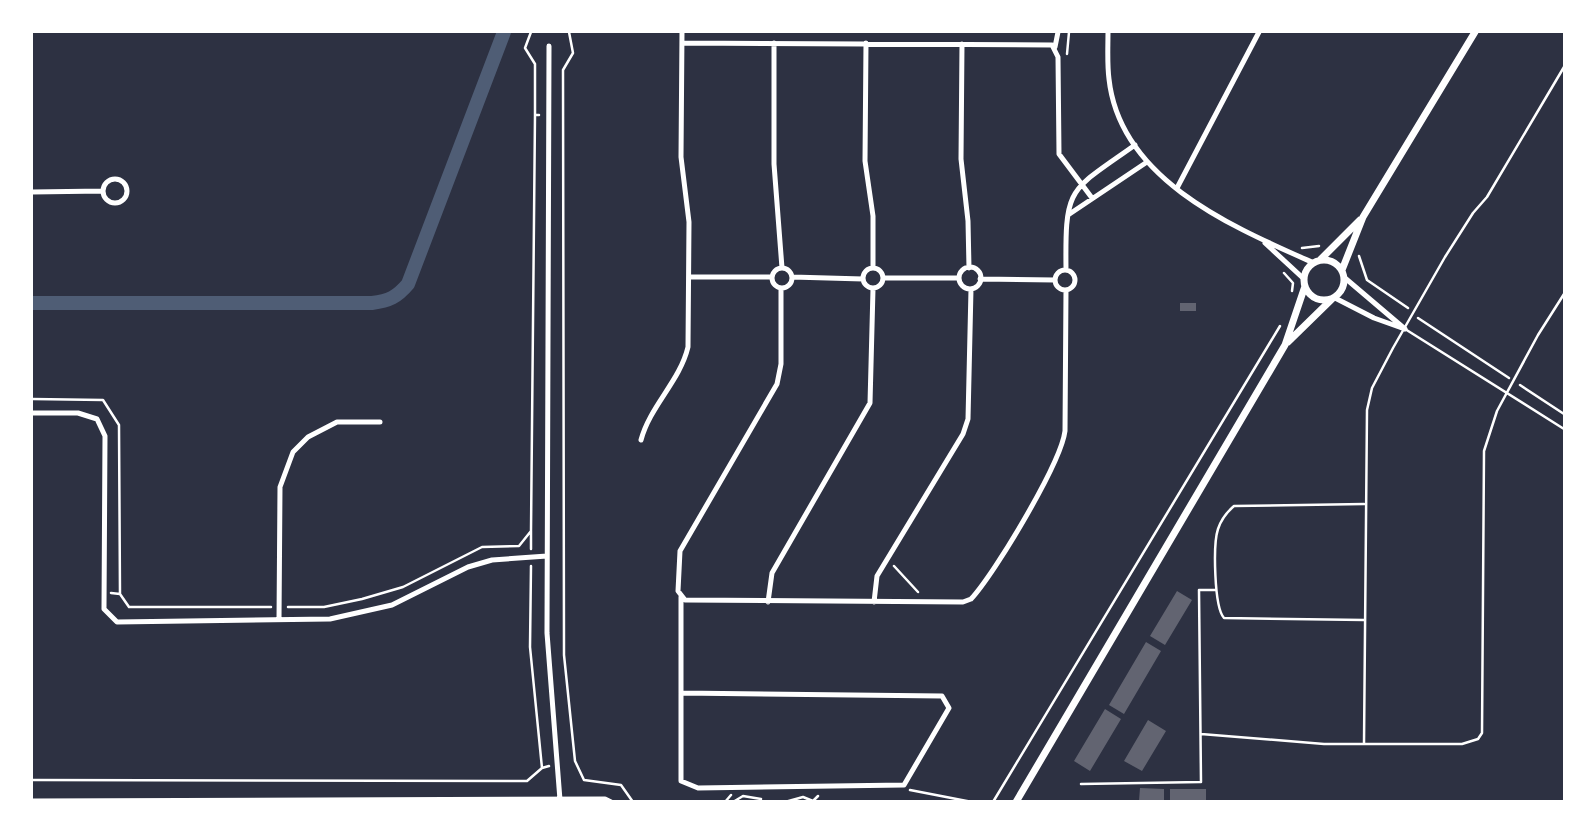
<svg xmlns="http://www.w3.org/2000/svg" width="1596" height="833" font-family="'PT Sans',sans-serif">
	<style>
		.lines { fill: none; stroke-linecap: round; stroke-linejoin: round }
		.canal { stroke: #4f5d75; stroke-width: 14 }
		.building { fill: #626471 }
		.path { stroke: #fff; stroke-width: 2.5 }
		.service { stroke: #fff; stroke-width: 2.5 }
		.minor { stroke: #fff; stroke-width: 5 }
		.tertiary { stroke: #fff; stroke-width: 7 }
	</style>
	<rect width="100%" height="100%" fill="#2d3142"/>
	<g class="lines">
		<path class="canal" d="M32 303H372C389 301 397 297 408 284L504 32"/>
	</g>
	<path class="building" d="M1180 303H1196V311H1180Z
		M1177 591 1192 600 1165 645 1150 636Z
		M1146 642 1161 651 1124 714 1109 705Z
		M1105 709 1121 719 1090 771 1074 761Z
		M1148 720 1166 731 1142 771 1124 761Z
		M1140 788 1164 789V801H1139Z
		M1170 789H1206V802H1170Z"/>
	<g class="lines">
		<path class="path" d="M531 32 525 48 535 64V115
			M569 32 573 53 563 70 564 655 575 761 584 780 621 785 633 802
			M1067 54 1069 32
			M1302 248 1319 246
			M1359 256 1367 280 1408 308
			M1284 273 1293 283 1292 291
			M1418 318 1509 378
			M1520 385 1564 414
			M32 399 103 400 119 425 120 594 111 593
			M531 549V531
			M531 566 530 647 542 768 549 766
			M894 566 918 592
			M120 594 129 607H271
			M288 607H324L362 599 403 587 482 547 519 546 531 531 535 115H539
			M32 780 527 781 542 768
			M910 790 972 802
			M725 802 731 795
			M733 802 743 796 761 799
			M785 802 803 797 813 801 818 796
			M993 802 1280 326"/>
		<path class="service" d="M1405 329 1564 429
			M1364 620 1224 618C1214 607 1213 544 1218 529 1221 520 1227 512 1234 506L1364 504
			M1201 734 1324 744H1462L1478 739 1482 733 1484 451 1497 411 1538 335 1564 294
			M1364 744 1367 410 1372 388 1393 348 1445 257 1473 213 1487 197 1564 67
			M1081 784 1201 782 1199 590H1216"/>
		<path class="minor" d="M1108 32C1108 47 1107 64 1109 79 1120 180 1233 227 1314 263
			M682 43 1052 45 1058 57 1059 154 1092 198
			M774 43V164L782 268
			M866 43 865 161 873 216V268
			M962 44 961 159 968 221 969 268
			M549 46 547 633 560 800
			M1055 47 1058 32
			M103 191a12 12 0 1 1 24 0a12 12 0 1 1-24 0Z
			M1177 188 1259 32
			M32 192 103 191
			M1068 215 1147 162
			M1265 243 1304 279
			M959 278a11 11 0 1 1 22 0a11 11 0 1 1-22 0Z
			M863 278a10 10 0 1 1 20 0a10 10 0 1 1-20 0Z
			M772 278a10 10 0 1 1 20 0a10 10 0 1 1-20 0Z
			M1066 269C1065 185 1069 192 1135 145
			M1055 280a10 10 0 1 1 20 0a10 10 0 1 1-20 0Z
			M689 277H772
			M792 277 863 279
			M884 278H959
			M1345 278 1405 329
			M980 279 1055 280
			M781 288V364L777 384 680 551 678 591 685 600 963 602 971 599C995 573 1061 463 1065 431L1066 290
			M1335 298 1374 318 1402 328
			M32 413H78L97 419 105 436 104 609 117 622 330 619 392 605 468 567 492 560 547 556
			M641 440C650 406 680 381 688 347L689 222 681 157 682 32
			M681 597C681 658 681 720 681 781L698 788 904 785 949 708 942 696 681 693
			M768 602 772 573 870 403 873 289
			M874 602 877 576 963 434 968 419 971 289
			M279 620 280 487 293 452 308 437 337 422H380
			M32 801 605 799 611 802"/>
		<path class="tertiary" d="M1304 280a20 20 0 1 1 40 0a20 20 0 1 1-40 0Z
			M1320 260 1360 220
			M1342 270 1363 217 1475 32
			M1288 342 1332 299
			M1016 802 1285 345 1305 286"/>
	</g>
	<rect width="1596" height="833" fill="none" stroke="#ffffff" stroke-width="66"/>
</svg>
